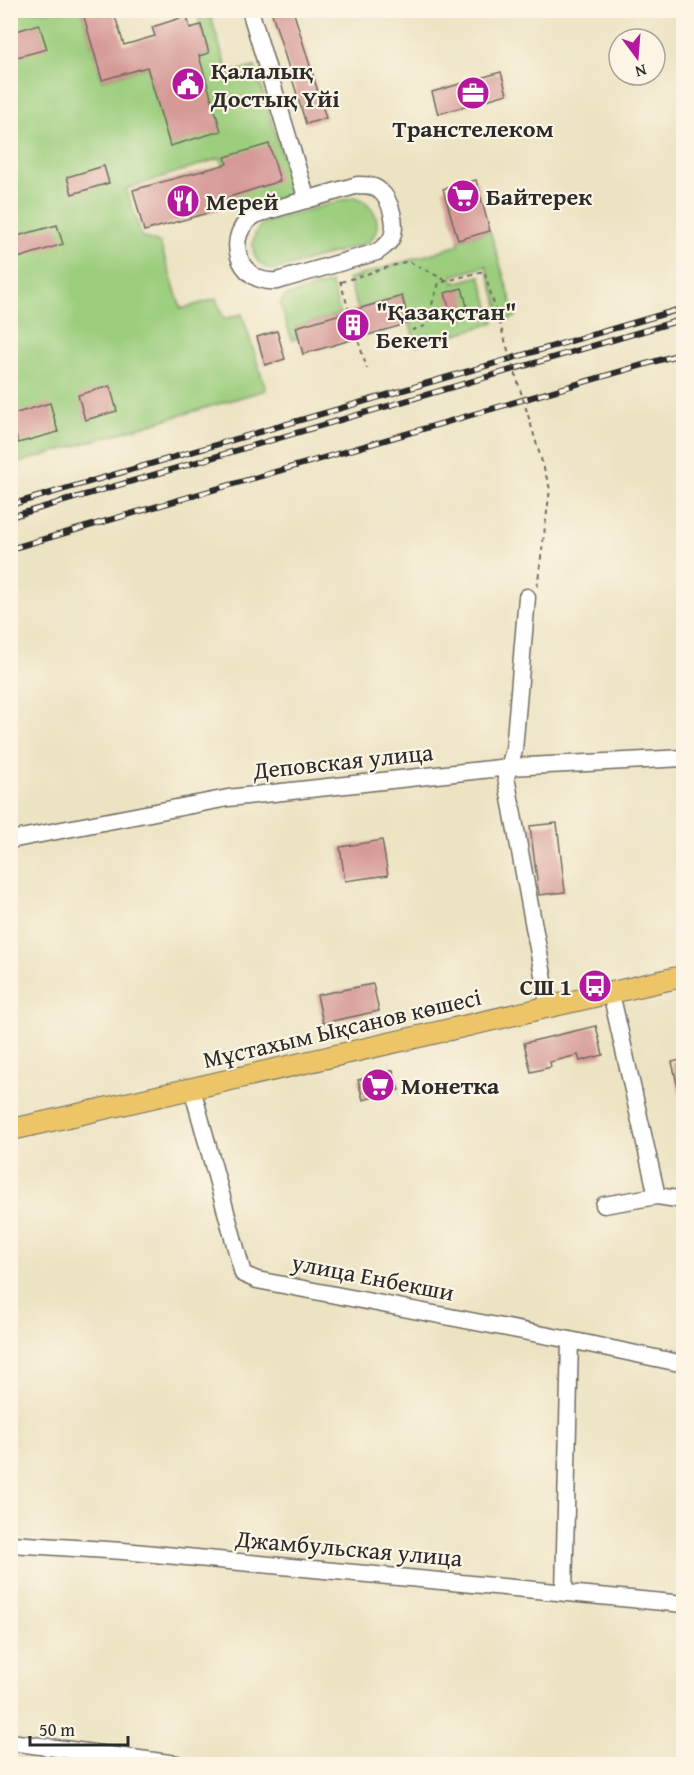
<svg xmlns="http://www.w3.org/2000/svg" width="694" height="1775" font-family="'Gentium Book Plus',serif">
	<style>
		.green { fill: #9bcd7d; stroke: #637c54; stroke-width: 1.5 }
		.building { fill: #d59996 }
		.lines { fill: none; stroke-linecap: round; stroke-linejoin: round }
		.minor-casing { stroke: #6f6b60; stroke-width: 19 }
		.major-casing { stroke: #6f6b60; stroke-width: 23 }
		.path { stroke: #6f6b60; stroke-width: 2; stroke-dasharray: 4.5 4.5; stroke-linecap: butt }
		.minor { stroke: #fff; stroke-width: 16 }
		.major { stroke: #edc569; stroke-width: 21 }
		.rail-casing { stroke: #2b2b2b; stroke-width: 6 }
		.rail { stroke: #fcf5e5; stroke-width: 4; stroke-dasharray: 11; stroke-linecap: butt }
		.path-bridge { stroke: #6f6b60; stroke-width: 2; stroke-dasharray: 4.5 4.5; stroke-linecap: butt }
		.labels { text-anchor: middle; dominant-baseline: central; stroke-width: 4.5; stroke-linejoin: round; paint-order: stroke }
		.poi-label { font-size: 24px; font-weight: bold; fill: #2b2b2b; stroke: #fcf5e5; text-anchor: start }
		.street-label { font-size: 24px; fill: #2b2b2b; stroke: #fcf5e5 }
	</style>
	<rect width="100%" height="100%" fill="#fcf5e5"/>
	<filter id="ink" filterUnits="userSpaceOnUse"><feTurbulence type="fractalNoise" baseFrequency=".0167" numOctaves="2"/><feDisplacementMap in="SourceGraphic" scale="12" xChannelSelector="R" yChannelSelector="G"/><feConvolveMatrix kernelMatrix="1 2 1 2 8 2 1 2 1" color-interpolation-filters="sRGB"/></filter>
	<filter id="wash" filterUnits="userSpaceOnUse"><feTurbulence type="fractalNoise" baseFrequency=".008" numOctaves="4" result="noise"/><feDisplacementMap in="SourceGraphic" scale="24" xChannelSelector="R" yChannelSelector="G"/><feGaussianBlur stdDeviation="1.35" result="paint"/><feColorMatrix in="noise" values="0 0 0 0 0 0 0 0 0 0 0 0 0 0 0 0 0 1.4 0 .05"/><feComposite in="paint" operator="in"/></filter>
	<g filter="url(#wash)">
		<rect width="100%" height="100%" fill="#ece3c2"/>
		<path class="green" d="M11 11H82L102 80 147 67 170 145 199 56 209 53 196 11H209L228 73 255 67 294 194 236 211 220 158 126 189 142 237 160 243 181 309 216 299 224 319 242 314 266 390 11 465Z
			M354 197C374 201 387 229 367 243L275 270C250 267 247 238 263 223Z
			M490 231 516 317 503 321 486 266 452 276 454 283 480 276 494 323 416 346 402 296 358 309 348 279 459 245 458 240Z
			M331 283 340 314 296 327 299 338 292 340 280 304 282 300 286 296Z"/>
		<g id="blocks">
			<path class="building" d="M82 10H113L124 45 155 36 152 27 187 16 190 28 201 25 209 53 199 56 221 131 170 146 147 67 102 80Z
				M271 10H293L326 118 306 124Z
				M39 24 47 49 10 59V33Z
				M501 72 507 94 438 114 432 92Z
				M269 144 280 181 226 198 229 207 144 231 133 190 227 164 225 157Z
				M104 166 109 183 72 194 67 177Z
				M476 180 490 231 458 240 443 189Z
				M57 225 63 244 15 259 10 238Z
				M462 288 467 306 450 311 445 293Z
				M402 296 409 323 303 354 296 327Z
				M277 331 285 359 265 365 257 337Z
				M110 386 117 411 85 420 78 395Z
				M50 403 58 432 18 443 10 415Z
				M557 823 565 892 539 895 530 826Z
				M382 840 388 875 345 881 340 847Z
				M373 984 379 1011 323 1023 317 995Z
				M596 1026 603 1055 580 1061 578 1055 550 1062 551 1067 531 1072 524 1043Z
				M684 1059V1091L679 1092 672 1062Z
				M393 1070 399 1090 363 1100 358 1080Z"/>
		</g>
	</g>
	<g filter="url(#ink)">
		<use href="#blocks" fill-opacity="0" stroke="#6f6b60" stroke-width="1.5"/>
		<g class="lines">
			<g class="minor-casing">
				<path id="minor" d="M250 10 307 200
					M358 185C366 185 374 185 380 191 391 200 398 226 391 239 388 245 382 248 377 252L277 281C238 285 221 233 257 214Z
					M527 597 514 750 506 777 549 1007
					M10 840 228 798 509 767 684 758
					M611 993 657 1196
					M192 1088 243 1274 257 1280 570 1340 684 1364
					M604 1205 657 1196 684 1200
					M10 1544 123 1551 684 1604
					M564 1593 570 1340
					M10 1742 177 1764"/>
			</g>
			<g class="major-casing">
				<path id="major" d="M10 1130 684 976"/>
			</g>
			<path class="path" d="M340 281 367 369
				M341 282 408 261 447 281
				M412 330 425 326 439 283 484 271 499 321
				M528 415 550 489 537 588"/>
			<use href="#minor" class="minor"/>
			<use href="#major" class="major"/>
			<g class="rail-casing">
				<path id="rail" d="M10 505 684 308
					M10 517 684 319
					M10 549 684 353"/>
			</g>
			<use href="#rail" class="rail"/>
			<path class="path-bridge" d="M499 321 528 415"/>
		</g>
	</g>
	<defs>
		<g id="civic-disc" transform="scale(1.725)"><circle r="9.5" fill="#b5179e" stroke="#fcf5e5"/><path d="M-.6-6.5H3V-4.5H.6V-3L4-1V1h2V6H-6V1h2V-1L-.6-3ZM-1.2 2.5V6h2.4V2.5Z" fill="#fff"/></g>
		<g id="office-disc" transform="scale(1.725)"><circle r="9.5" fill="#b5179e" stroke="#fcf5e5"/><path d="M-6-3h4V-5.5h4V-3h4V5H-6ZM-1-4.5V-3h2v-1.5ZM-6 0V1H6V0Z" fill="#fff"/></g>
		<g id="supermarket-disc" transform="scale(1.725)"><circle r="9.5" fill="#b5179e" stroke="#fcf5e5"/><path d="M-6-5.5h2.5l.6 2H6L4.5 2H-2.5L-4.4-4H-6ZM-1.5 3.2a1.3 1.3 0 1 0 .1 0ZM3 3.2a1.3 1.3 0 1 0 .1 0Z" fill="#fff"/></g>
		<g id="restaurant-disc" transform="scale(1.725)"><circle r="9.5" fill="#b5179e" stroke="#fcf5e5"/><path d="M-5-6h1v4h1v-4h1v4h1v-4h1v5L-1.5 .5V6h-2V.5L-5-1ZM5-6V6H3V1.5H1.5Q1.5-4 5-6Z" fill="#fff"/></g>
		<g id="building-disc" transform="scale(1.725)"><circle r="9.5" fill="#b5179e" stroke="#fcf5e5"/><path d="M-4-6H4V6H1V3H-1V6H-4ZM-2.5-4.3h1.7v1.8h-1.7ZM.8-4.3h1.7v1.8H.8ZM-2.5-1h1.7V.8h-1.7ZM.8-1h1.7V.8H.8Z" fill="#fff"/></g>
		<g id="bus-disc" transform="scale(1.725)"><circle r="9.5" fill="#b5179e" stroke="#fcf5e5"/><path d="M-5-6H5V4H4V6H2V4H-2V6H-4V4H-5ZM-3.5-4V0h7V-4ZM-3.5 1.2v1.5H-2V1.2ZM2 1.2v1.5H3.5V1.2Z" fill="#fff"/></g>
	</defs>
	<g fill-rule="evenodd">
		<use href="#civic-disc" x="188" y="84"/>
		<use href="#office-disc" x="473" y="93"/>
		<use href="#supermarket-disc" x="463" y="196"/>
		<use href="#restaurant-disc" x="183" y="201"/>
		<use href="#building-disc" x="353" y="325"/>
		<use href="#bus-disc" x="595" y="986"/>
		<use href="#supermarket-disc" x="378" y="1085"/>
	</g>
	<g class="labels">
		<g class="poi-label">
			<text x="211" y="70">Қалалық<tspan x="211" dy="28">Достық Үйі</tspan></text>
			<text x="473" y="128" text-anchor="middle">Транстелеком</text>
			<text x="486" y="196">Байтерек</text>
			<text x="206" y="201">Мерей</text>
			<text x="376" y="311">"Қазақстан"<tspan x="376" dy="28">Бекеті</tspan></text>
			<text x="572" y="986" text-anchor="end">СШ 1</text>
			<text x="401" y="1085">Монетка</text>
		</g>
		<g class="street-label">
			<text transform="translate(343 761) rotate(-6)">Деповская улица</text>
			<text transform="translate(342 1028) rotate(-13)">Мұстахым Ықсанов көшесі</text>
			<text transform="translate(373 1277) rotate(11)">улица Енбекши</text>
			<text transform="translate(349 1548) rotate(5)">Джамбульская улица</text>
		</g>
	</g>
	<rect width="694" height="1775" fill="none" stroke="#fcf5e5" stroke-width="36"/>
	<g transform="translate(637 57) rotate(164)"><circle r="28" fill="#fcf5e5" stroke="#a8a49b" stroke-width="1.5"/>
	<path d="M0-4.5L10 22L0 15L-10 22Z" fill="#b5179e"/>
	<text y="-9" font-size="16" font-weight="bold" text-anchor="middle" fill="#2b2b2b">N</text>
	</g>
	<path d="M30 1736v9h98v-9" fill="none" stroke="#2b2b2b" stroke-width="3"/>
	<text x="39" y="1736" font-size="18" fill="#2b2b2b" stroke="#fcf5e5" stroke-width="4.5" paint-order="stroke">50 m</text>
</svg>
